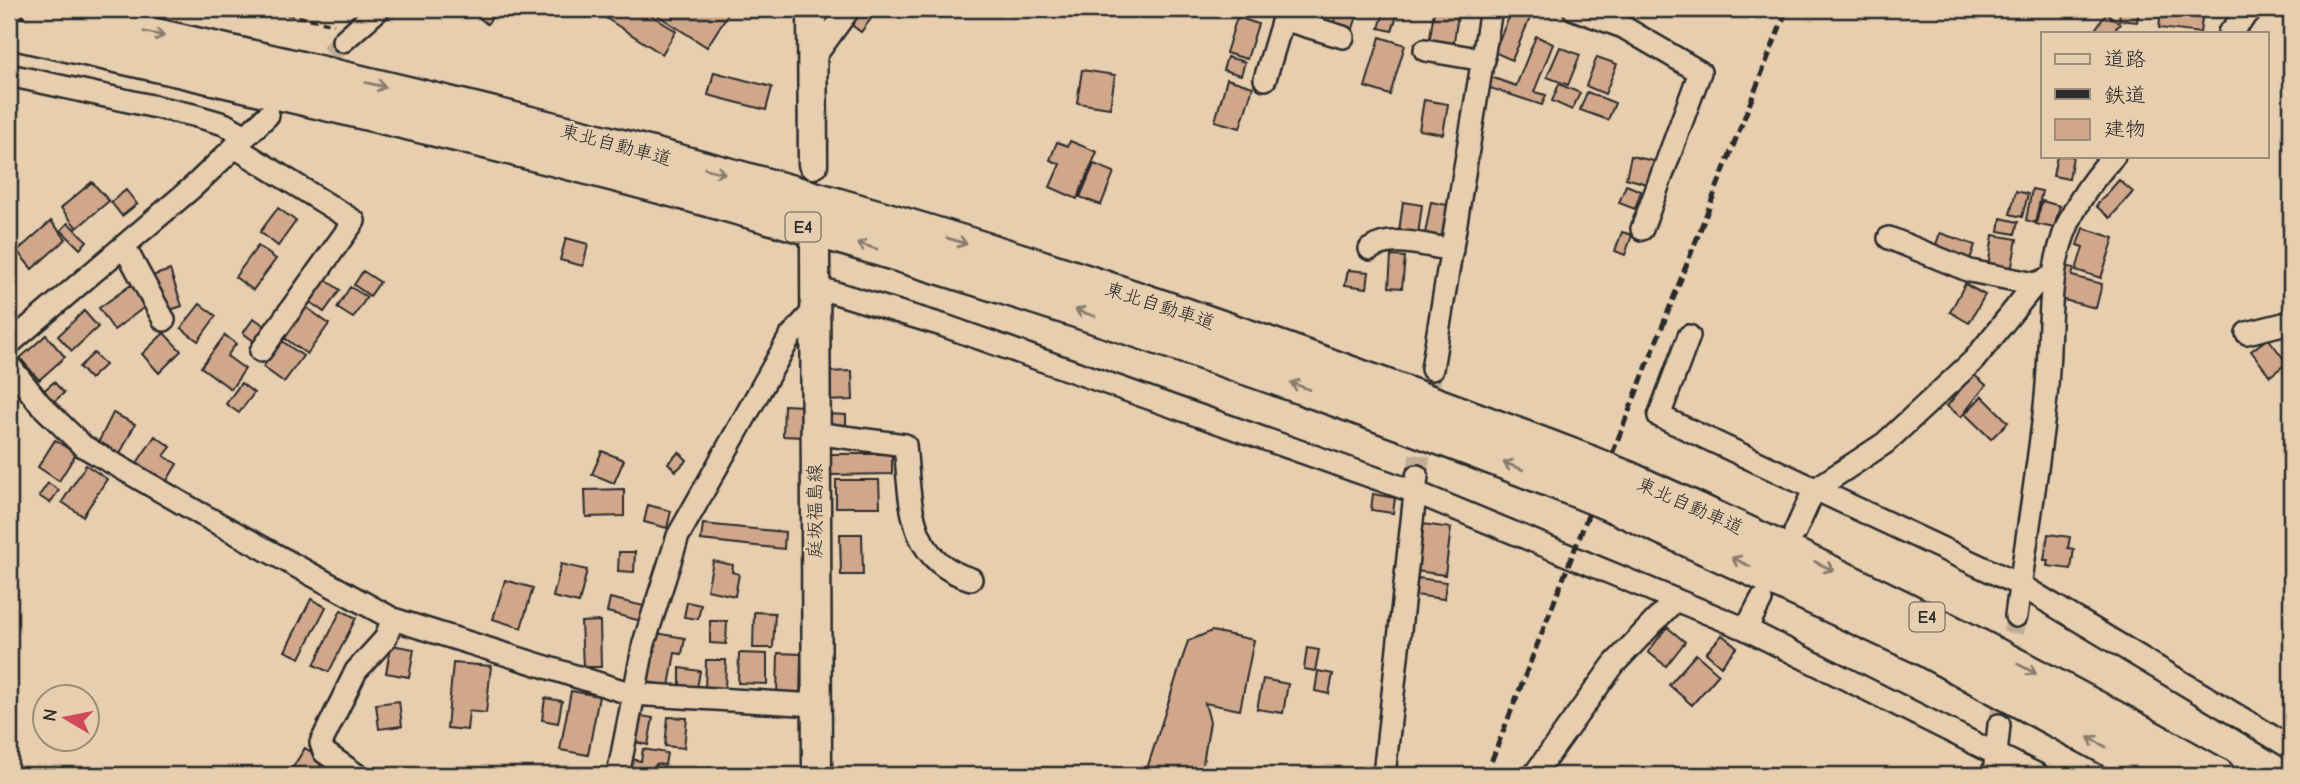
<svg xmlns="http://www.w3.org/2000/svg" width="2300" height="784" font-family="'Comic Neue','Klee One',sans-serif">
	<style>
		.building { fill: #d1a78c; stroke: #2b2b2b; stroke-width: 2 }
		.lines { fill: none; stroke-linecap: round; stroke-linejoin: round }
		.minor-tunnel { stroke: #c1ad95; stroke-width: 21; stroke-dasharray: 21 10; stroke-linecap: butt }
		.minor-casing { stroke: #2b2b2b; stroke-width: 26 }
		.major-casing { stroke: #2b2b2b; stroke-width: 33 }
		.highway-casing { stroke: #2b2b2b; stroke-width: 37 }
		.path { stroke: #2b2b2b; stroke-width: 3.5; stroke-dasharray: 7 5; stroke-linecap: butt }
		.minor { stroke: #e7ceaf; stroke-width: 21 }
		.major { stroke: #e7ceaf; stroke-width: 28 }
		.highway { stroke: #e7ceaf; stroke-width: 32 }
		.rail { stroke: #2b2b2b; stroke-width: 5; stroke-dasharray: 10 5; stroke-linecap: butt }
		.highway-bridge-casing { stroke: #2b2b2b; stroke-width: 37; stroke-linecap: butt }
		.highway-bridge { stroke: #e7ceaf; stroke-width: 32 }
		.oneway { stroke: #897c6d }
		.labels { text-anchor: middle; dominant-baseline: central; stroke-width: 5; stroke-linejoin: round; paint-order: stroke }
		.shield { fill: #e7ceaf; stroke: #635c53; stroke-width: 2 }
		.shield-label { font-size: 18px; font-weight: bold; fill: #2b2b2b }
		.street-label { font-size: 19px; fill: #2b2b2b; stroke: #e7ceaf }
	</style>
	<rect width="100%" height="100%" fill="#e7ceaf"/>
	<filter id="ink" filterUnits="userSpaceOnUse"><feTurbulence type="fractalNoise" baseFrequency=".0143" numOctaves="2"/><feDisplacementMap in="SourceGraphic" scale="14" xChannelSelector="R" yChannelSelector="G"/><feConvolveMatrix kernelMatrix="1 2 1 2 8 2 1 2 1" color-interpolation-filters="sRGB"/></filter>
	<g filter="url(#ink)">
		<path class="building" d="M481 9H499L487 24 476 15Z
			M605 9H641L676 31 662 54 601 15Z
			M648 9H731L707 47Z
			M859 9 876 12 861 32 849 23Z
			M1291 9H1321L1317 22 1289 13Z
			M1338 9H1359L1352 32 1333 26Z
			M1385 9H1399L1392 31 1379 28Z
			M2120 9H2139L2137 22 2119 20Z
			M2181 9H2207L2206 16 2181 12Z
			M1512 10 1530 18 1512 60 1494 52Z
			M1434 11 1458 15 1453 48 1429 44Z
			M2107 13 2120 24 2112 33H2099L2096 28Z
			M2161 13 2202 18 2200 33 2159 28Z
			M1237 17 1258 24 1247 59 1226 53Z
			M1536 36 1553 44 1534 92 1546 95 1542 105 1487 87 1491 77 1516 86Z
			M1380 37 1405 45 1390 95 1365 87Z
			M1560 47 1580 55 1568 85 1547 77Z
			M1227 57 1245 62 1241 75 1223 70Z
			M1597 57 1617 64 1605 94 1586 86Z
			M1082 70 1115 75 1110 108 1077 103Z
			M714 72 772 87 766 110 708 95Z
			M1227 79 1253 87 1240 128 1215 121Z
			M1559 84 1580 93 1572 110 1552 101Z
			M1587 92 1615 103 1608 120 1580 110Z
			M1424 100 1448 104 1443 134 1419 130Z
			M1070 141 1097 152 1077 199 1050 187 1060 164 1050 160 1057 142 1068 146Z
			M1631 156 1654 161 1647 184 1626 178Z
			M2057 156H2073L2069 179 2053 176Z
			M1094 164 1114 172 1101 205 1080 197Z
			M2119 180 2133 192 2110 218 2096 206Z
			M92 182 109 201 77 228 61 208Z
			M1626 185 1641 191 1635 209 1619 203Z
			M2032 189 2042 191 2035 223 2026 220Z
			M126 190 137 204 122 216 111 202Z
			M2016 191 2028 194 2022 217 2010 214Z
			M2042 201 2060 206 2054 228 2036 224Z
			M1403 202 1422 205 1418 235 1399 232Z
			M1431 202 1453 206 1446 244 1424 239Z
			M278 208 296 221 278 246 260 232Z
			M2001 218 2018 222 2015 234 1999 231Z
			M51 221 66 239 32 269 17 251Z
			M68 223 87 241 80 249 61 230Z
			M2083 228 2114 238 2101 278 2076 270 2083 247 2077 245Z
			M1622 232 1632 235 1625 255 1615 251Z
			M1940 233 1975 245 1969 262 1934 250Z
			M1993 235 2017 239 2011 271 1988 267Z
			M566 238 588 244 583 266 560 260Z
			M258 246 276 259 253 290 235 277Z
			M1391 256 1405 257 1402 288 1389 287Z
			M9 257H14L10 296H9Z
			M2065 266 2074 268 2072 276 2102 284 2096 308 2056 298Z
			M170 270 182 306 164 312 152 276Z
			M1348 270 1369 272 1367 288 1345 285Z
			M363 271 380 282 370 296 354 285Z
			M326 280 340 290 324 312 310 302Z
			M1965 284 1985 295 1969 323 1950 312Z
			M131 285 146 306 114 330 99 308Z
			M350 287 367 297 353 318 337 308Z
			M200 304 216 316 198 341 181 328Z
			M306 307 329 324 307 354 283 337Z
			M84 311 98 327 72 351 58 336Z
			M254 318 270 330 259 345 243 333Z
			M164 333 181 351 159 373 142 354Z
			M46 335 65 357 39 380 20 358Z
			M225 335 236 344 227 356 245 369 231 389 201 367Z
			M2268 338 2287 363 2270 376 2251 351Z
			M282 341 303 356 284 382 263 367Z
			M94 353 105 365 90 379 79 367Z
			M852 371 853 400 824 401 823 372Z
			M1973 374 1986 385 1961 417 1947 406Z
			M54 382 64 393 51 404 41 393Z
			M241 383 254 393 239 413 226 404Z
			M1982 396 2008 422 1991 439 1965 414Z
			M784 405 804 406 803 437 783 436Z
			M113 413 135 424 119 456 97 445Z
			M827 414 846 415V425L826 424Z
			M155 436 171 447 164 456 177 464 166 482 137 463Z
			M55 440 76 454 59 481 38 467Z
			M602 451 624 460 614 483 592 474Z
			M679 452 687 460 676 471 668 463Z
			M829 454H892V474L829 475Z
			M86 465 107 479 83 516 62 502Z
			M836 480H879L880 507H836Z
			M48 483 59 490 50 503 39 496Z
			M624 489V516L586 517 585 490Z
			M1373 494 1395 498 1393 513 1371 510Z
			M648 505 671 511 667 528 644 522Z
			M703 524 785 532 784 549 701 540Z
			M1423 524 1451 528 1445 575 1416 571Z
			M840 534H862L863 575H841Z
			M2048 534 2070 537 2068 548 2074 549 2071 569 2047 566 2048 560H2044Z
			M619 552H635L634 572 618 571Z
			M713 561 733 565 732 572 739 574 735 596 707 590Z
			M561 564 587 570 579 603 553 597Z
			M1418 578 1446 582 1444 599 1415 595Z
			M505 580 533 588 521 628 493 619Z
			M610 598 648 607 645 622 607 612Z
			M311 599 326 607 300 658 285 651Z
			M687 602 701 605 698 619 684 617Z
			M341 610 356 618 329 672 314 665Z
			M754 612 775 613 773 648H753Z
			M600 621 601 667H583L581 622Z
			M710 621H727L726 644 710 643Z
			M1667 627 1685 642 1666 666 1648 652Z
			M1212 631 1254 640 1240 710 1205 703 1210 722 1201 775H1145L1188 641Z
			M656 633 685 638 682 654 675 653 669 686 648 682Z
			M1722 635 1737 647 1721 666 1706 653Z
			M391 645 414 649 409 677 386 673Z
			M1307 648 1319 650 1315 671 1304 669Z
			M739 653 767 654V684L738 683Z
			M778 653 801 654 800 697 777 696Z
			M1696 654 1719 674 1692 705 1669 685Z
			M706 660H726L725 692 705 691Z
			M453 663 491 666 486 713 469 711 467 730 447 728Z
			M680 668 700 671 696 694 680 691Z
			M1318 671 1333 674 1329 694 1315 691Z
			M1263 679 1288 684 1283 713 1257 709Z
			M571 691 599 696 588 755 560 750Z
			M545 698 562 701 558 723 542 720Z
			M399 701 402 726 379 729 376 704Z
			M636 715 653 718 648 745 631 741Z
			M668 717 687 718 684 748 665 746Z
			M305 748 324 760 315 775H288Z
			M643 749 667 753 665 765 656 764 653 775H628L631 759 641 761Z"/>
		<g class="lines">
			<path class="minor-tunnel" d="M307 76 343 41
				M1417 476 1432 369
				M1999 725 2016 616"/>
			<g class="minor-casing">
				<path id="minor" d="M1574 9 1623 27 1700 72 1642 229
					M1283 19 1343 37
					M2229 33 2252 9
					M343 41 379 9
					M1425 50 1484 60
					M812 60 849 9
					M9 75 193 115 224 124 246 136
					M1265 79 1286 9
					M235 147 354 221 261 351
					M1889 238 1970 271 2035 284
					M124 246 164 320
					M1370 249C1391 234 1427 246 1452 250
					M816 287 942 325 1415 492 1746 629 2038 775
					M2247 333 2291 322
					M1689 336 1659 416 2020 585 2291 748
					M9 344 194 186 268 115
					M9 365 40 404 83 446 199 513 393 619 632 694 816 705
					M1432 369 1491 9
					M814 433 905 445C911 500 906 560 971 579
					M1795 532 1814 490 1885 443 1974 360 2035 284 2053 276
					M2016 616C2025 549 2036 482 2044 415 2058 309 2032 243 2114 156
					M1746 629 1761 600
					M357 775 324 752 321 743 356 671 385 639 393 619
					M618 775 644 643 678 536 790 337 816 308
					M1384 775 1417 476
					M1534 775 1614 664 1674 601
					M1994 775 1999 725"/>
			</g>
			<g class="major-casing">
				<path id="major" d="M812 9 813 164
					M815 247 817 775"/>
			</g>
			<g class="highway-casing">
				<path id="highway" d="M39 9C306 68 572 129 835 204 1090 277 1339 366 1587 461
					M9 32C286 94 565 156 838 237 1089 311 1334 395 1577 491
					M1628 478C1829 568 2026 665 2218 775
					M1616 507 1920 647 2156 775"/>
			</g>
			<path class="path" d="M263 9 334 24"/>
			<use href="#minor" class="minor"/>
			<use href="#major" class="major"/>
			<use href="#highway" class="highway"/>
			<path class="rail" d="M1486 775 1787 9"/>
			<g class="highway-bridge-casing">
				<path id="highway-bridge" d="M1587 461 1628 478
					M1577 491 1616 507"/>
			</g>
			<use href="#highway-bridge" class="highway-bridge"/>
		</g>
		<defs><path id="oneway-shaft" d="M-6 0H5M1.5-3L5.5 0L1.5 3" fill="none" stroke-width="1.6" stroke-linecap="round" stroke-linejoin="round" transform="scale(1.75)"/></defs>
		<g class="oneway">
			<use href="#oneway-shaft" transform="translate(154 34) rotate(13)"/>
			<use href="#oneway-shaft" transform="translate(376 85) rotate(13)"/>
			<use href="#oneway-shaft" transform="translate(715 171) rotate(15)"/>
			<use href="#oneway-shaft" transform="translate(957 241) rotate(17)"/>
			<use href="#oneway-shaft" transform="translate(867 246) rotate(-163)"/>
			<use href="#oneway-shaft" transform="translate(1085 313) rotate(-162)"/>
			<use href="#oneway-shaft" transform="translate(1300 386) rotate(-160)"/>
			<use href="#oneway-shaft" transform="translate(1513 466) rotate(-159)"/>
			<use href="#oneway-shaft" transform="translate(1741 562) rotate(-155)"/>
			<use href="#oneway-shaft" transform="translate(1824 566) rotate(26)"/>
			<use href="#oneway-shaft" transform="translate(2027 669) rotate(28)"/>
			<use href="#oneway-shaft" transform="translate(2097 742) rotate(-151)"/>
		</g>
	</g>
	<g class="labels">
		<g class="shield">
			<rect x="785.5" y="212.5" width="35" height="29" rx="5"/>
			<rect x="1909.5" y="602.5" width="35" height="29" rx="5"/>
		</g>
		<g class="shield-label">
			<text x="803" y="227">E4</text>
			<text x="1927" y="617">E4</text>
		</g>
		<g class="street-label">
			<text transform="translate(616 145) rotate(15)">東北自動車道</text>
			<text transform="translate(1160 306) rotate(18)">東北自動車道</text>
			<text transform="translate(1690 506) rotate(24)">東北自動車道</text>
			<text transform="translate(815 511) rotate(-90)">庭坂福島線</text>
		</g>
	</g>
	<rect width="2300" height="784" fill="none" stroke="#e7ceaf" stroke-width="35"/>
	<rect x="18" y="18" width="2265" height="749" fill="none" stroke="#2b2b2b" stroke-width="2.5" filter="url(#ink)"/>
	<rect x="2041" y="32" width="228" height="126" fill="#e7ceaf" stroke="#9c8d7a" stroke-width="2"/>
	<rect x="2055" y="54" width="35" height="10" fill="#e7ceaf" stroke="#9c8d7a" stroke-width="2"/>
	<text x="2104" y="66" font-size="21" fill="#2b2b2b">道路</text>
	<rect x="2055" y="89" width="35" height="10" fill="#2b2b2b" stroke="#9c8d7a" stroke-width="2"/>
	<text x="2104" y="102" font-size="21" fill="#2b2b2b">鉄道</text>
	<rect x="2055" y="119" width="35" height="21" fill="#d1a78c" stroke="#9c8d7a" stroke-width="2"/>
	<text x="2104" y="136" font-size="21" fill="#2b2b2b">建物</text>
	<g transform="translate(66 718) rotate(280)"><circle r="33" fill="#e7ceaf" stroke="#9c8d7a" stroke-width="2"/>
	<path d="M0-5L12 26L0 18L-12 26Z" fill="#d1495b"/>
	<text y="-10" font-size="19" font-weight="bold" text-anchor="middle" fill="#2b2b2b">N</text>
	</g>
</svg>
